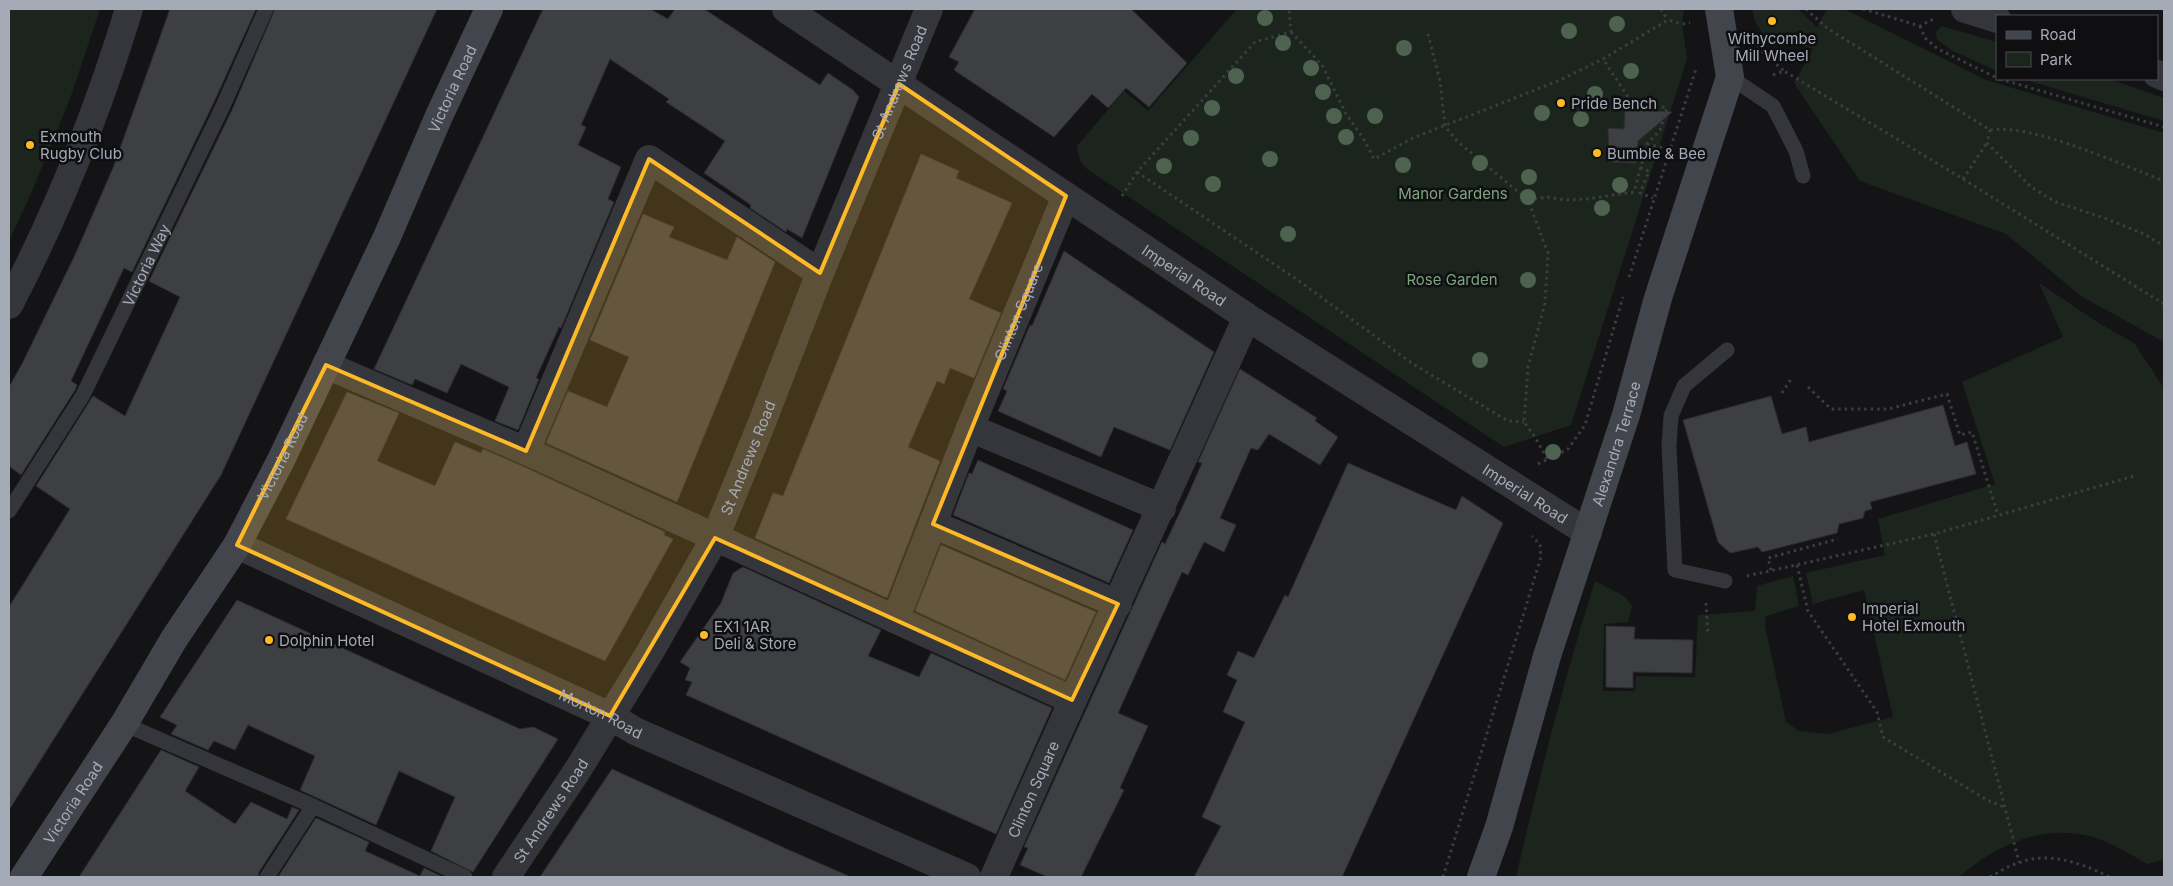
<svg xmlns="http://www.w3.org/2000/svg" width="2173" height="886" font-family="Inter,sans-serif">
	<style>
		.green { fill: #1c251d }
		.building { fill: #3e3f43; stroke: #2e2e32 }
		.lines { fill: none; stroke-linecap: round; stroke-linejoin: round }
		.path { stroke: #3b3d43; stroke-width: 3; stroke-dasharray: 2.5 4; stroke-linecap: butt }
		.lane { stroke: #35363c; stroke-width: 15 }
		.street { stroke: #35363c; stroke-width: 28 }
		.secondary { stroke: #43454c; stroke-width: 28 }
		.tree { fill: #4d6350 }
		.marked { fill: #fdba26; fill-opacity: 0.2; stroke: #fdba26; stroke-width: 4; stroke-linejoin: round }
		.poi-dot { fill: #fdba26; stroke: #0f0f11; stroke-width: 2 }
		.labels { text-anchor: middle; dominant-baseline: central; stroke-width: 5; stroke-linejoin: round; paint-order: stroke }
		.poi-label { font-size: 15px; fill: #a5aab7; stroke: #0f0f11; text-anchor: start }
		.street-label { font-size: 15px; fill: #a5aab7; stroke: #0f0f11 }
		.park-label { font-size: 15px; fill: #7ba47f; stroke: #0f0f11 }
	</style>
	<rect width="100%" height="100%" fill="#141416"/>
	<path class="green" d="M9 9H100L70 99 32 191 9 241Z
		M1237 9H1684L1682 24 1687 59 1571 425 1504 447 1087 169 1080 161 1077 146 1124 91 1148 111Z
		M1752 9H1798L1817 27 1827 9H1844L1986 80 2164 133V342L2081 296 2006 234 1860 181 1794 83 1813 49C1784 41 1758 45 1752 9Z
		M1941 26 1997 42V71L1953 51 1937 40 1936 32Z
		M2023 79H2109L2164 98V121Z
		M2039 283 2097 322 2134 343 2164 388V859L2148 864C2130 854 2112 843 2093 837 2044 823 1996 845 1959 877H1516C1539 778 1564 679 1595 581L1624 596 1632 606 1628 622 1604 624 1603 691H1635L1636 676 1695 677 1698 615 1755 611 1757 586 1793 576 1799 606 1766 616 1765 626 1786 722 1799 731 1828 734 1893 717 1864 590 1813 604 1806 573 1885 555 1878 519 1995 484 1962 382 2063 337Z"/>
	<path class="building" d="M170 9H256L214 102 132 272 124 268 71 381 77 385 75 390 21 475 9 466V387L22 364 75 255 113 168Z
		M275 9H437L221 475 9 810V607L70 509 36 486 93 396 125 416 180 297 149 281 232 110Z
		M543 9H650L668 19 675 9H704L820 85 828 73 853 90 859 97 802 238 787 229 786 232 750 208 751 205 704 173 725 141 666 102 669 99 610 59 581 125 586 127 578 145 621 167 608 199 614 202 561 328 559 327 536 378 539 379 518 430 495 421 509 387 461 364 447 393 415 379 412 385 374 369Z
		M975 9H1131L1187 63 1149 107 1126 88 1108 108 1092 94 1054 137 954 70 959 62 949 57Z
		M1625 109 1672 112 1638 141 1636 163 1609 162 1608 128 1624 129Z
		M921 154 959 171 956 178 1012 203 969 299 1001 313 974 378 950 368 944 384 937 381 908 447 940 461 887 598 755 538 773 493 783 496Z
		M643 214 674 227 669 237 727 260 737 237 775 262 677 502 546 443 568 391 607 407 629 357 590 340Z
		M1064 251 1214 352 1170 450 1114 427 1101 457 998 411 1007 391 1003 389 1030 325 1032 326Z
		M1240 369 1317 418 1315 421 1338 437 1320 465 1269 434 1258 450 1251 448 1220 518 1236 525 1224 552 1204 542 1188 575 1182 572 1118 713 1148 726 1120 788 1124 790 1081 877H1048L1020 865 1028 848 1024 847 1162 542 1165 544 1188 495 1202 463 1198 462Z
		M347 392 399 413 377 461 435 486 455 442 481 453 483 449 520 465 665 532 664 535 673 539 605 661 286 519Z
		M1771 396 1782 434 1806 427 1809 442 1943 405 1955 446 1967 442 1976 474 1870 502 1872 509 1865 511 1863 518 1839 524 1837 533 1762 552 1758 547 1730 553 1718 542 1683 420Z
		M978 460 1133 530 1109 583 953 515 969 473 972 474Z
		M1348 463 1456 510 1462 496 1503 523 1342 877H1194L1221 826 1202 817 1245 722 1223 712 1237 680 1227 675 1238 651 1254 658 1285 595 1288 597Z
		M941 545 1096 612 1065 680 915 611Z
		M743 567 881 630 868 656 919 677 931 653 1052 708 996 834 686 695 692 682 685 680 690 668 680 662 721 603 733 573Z
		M237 600 520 729 533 727 558 739 473 872 431 851 455 797 399 771 376 825 300 790 315 756 248 725 235 750 214 741 208 750 171 734 177 725 160 717Z
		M1606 626 1635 627 1634 639 1693 640 1692 673 1633 672V688L1606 687Z
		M161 750 199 767 185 791 235 824 251 802 287 819 292 807 299 810 259 872 258 877H79Z
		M612 769 789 850 851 877H540Z
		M316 818 369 842 365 851 420 876 424 868 443 877H278Z"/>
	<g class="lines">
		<path class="path" d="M1661 9 1668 20
			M1806 9 1827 28 1990 130C2032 123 2122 165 2164 181
			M1863 9 1920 26 1931 20H1936
			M1920 26 1925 38 1938 49 1997 78
			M1291 32 1322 65 1346 114 1363 138 1374 159 1413 138 1558 81 1603 59 1668 20 1682 24 1690 23
			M1428 34 1440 81 1445 126 1457 141 1528 200 1548 253 1545 303 1528 367 1524 422 1535 437 1548 460
			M1757 47 1784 71
			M1773 75 1784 71 1963 179 2164 304
			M2000 79 2164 127
			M1990 130 1987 143 2031 187 2056 202 2107 219 2144 234 2164 246
			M1647 144 1669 149
			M1640 168 1649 171 1640 193 1653 198
			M1137 172 1299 281 1413 364 1508 421 1524 422
			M1963 179 1987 143
			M1122 196 1137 172 1255 42 1291 32 1289 9
			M1528 200 1547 197 1566 200 1587 199 1634 192 1647 144 1660 130 1667 108 1634 102 1628 97 1603 59
			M1629 277 1696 69
			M1808 387 1831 409H1888L1947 394 1960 435 1972 432 1998 515
			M1782 393 1791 379
			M1538 464 1568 449 1585 425 1623 297
			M1934 534 2019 862
			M1797 565 1808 611 1877 712 1883 737 1987 800 2006 808
			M1771 570 1768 558 1838 539
			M1747 576 1934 534 2134 476
			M1706 603 1708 635
			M1443 877 1541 557 1540 545 1532 536
			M1990 877C1999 872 2008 866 2018 863 2048 851 2082 863 2109 877"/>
		<g class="lane">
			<path d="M1730 77 1773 106 1796 151 1803 176"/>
			<path id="s1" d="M9 511 83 395 223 106 266 9"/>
			<path d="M1725 581 1675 570 1669 447 1671 416 1684 386 1727 350"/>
			<path d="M124 724 313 806 465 877"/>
			<path d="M267 877 313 806"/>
		</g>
		<g class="street">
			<path id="s2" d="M786 9 1247 317 1588 533"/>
			<path d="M1965 9 1997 19"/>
			<path d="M2157 74 2164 77"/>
			<path d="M9 305C58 211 98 111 129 9"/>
			<path d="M326 365 526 451 1072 700"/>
			<path d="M970 428 1162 508"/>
			<path d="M526 451 649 159 820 273"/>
			<path d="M933 524 1118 604"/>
			<path id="s3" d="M237 545 610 716 635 731 967 877"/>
			<path id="s4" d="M896 618 970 428 1066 196"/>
			<path id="s5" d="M506 877 577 771 650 652 715 538 761 425 820 273 929 9"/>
			<path id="s6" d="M994 877C1076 690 1163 504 1247 317"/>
		</g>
		<g class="secondary">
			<path id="s7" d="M24 877 124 724 174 639 237 545 281 460 387 237 439 116 489 9"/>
			<path id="s8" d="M1481 877 1499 827 1547 656 1626 415 1658 298 1730 77 1719 9"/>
		</g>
	</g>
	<g class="tree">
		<circle cx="1265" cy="18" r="8"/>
		<circle cx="1617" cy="24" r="8"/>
		<circle cx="1569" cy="31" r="8"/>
		<circle cx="1283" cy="43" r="8"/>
		<circle cx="1404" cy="48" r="8"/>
		<circle cx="1311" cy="68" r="8"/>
		<circle cx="1631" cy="71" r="8"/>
		<circle cx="1236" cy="76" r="8"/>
		<circle cx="1323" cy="92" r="8"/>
		<circle cx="1595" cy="94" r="8"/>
		<circle cx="1212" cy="108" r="8"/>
		<circle cx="1542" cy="113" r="8"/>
		<circle cx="1334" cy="116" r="8"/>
		<circle cx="1375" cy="116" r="8"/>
		<circle cx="1581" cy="119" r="8"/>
		<circle cx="1346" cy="137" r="8"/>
		<circle cx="1191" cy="138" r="8"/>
		<circle cx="1270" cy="159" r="8"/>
		<circle cx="1480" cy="163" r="8"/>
		<circle cx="1403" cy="165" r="8"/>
		<circle cx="1164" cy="166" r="8"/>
		<circle cx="1529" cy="177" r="8"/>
		<circle cx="1213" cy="184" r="8"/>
		<circle cx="1620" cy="185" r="8"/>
		<circle cx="1528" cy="197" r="8"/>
		<circle cx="1602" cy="208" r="8"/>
		<circle cx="1288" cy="234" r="8"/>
		<circle cx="1528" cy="280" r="8"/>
		<circle cx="1480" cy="360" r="8"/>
		<circle cx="1553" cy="452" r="8"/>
	</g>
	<path class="marked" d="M899 84 1066 196 933 524 1118 604 1072 700 715 538 610 716 237 545 326 365 526 451 649 159 820 273Z"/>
	<g class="poi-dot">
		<circle cx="1772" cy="21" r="5"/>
		<circle cx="1561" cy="103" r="5"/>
		<circle cx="30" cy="145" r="5"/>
		<circle cx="1597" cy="153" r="5"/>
		<circle cx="1852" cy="617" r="5"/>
		<circle cx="704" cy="635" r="5"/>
		<circle cx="269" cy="640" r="5"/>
	</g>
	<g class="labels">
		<g class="poi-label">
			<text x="1772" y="38" text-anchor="middle">Withycombe<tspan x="1772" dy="17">Mill Wheel</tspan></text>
			<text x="1571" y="103">Pride Bench</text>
			<text x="40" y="136">Exmouth<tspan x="40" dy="17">Rugby Club</tspan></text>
			<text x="1607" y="153">Bumble &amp; Bee</text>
			<text x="1862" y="608">Imperial<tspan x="1862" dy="17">Hotel Exmouth</tspan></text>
			<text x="714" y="626">EX1 1AR<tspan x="714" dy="17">Deli &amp; Store</tspan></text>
			<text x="279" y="640">Dolphin Hotel</text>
		</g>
		<g class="street-label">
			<text stroke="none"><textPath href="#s5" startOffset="890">St Andrews Road</textPath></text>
			<text stroke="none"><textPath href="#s7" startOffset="899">Victoria Road</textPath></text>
			<text stroke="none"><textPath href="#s1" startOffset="282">Victoria Way</textPath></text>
			<text stroke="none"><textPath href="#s2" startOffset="479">Imperial Road</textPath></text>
			<text stroke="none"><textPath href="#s4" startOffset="330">Clinton Square</textPath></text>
			<text stroke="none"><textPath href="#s8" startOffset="454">Alexandra Terrace</textPath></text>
			<text stroke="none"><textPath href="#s7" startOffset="494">Victoria Road</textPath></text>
			<text stroke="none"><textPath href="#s5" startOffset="485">St Andrews Road</textPath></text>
			<text stroke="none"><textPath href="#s2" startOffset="884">Imperial Road</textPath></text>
			<text stroke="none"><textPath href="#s3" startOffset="401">Morton Road</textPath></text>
			<text stroke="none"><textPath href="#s6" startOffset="96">Clinton Square</textPath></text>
			<text stroke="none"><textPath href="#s7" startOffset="89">Victoria Road</textPath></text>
			<text stroke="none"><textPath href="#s5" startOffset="80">St Andrews Road</textPath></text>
		</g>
		<g class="park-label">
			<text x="1453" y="193">Manor Gardens</text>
			<text x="1452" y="279">Rose Garden</text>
		</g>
	</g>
	<rect width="2173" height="886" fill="none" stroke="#a5aab7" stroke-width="20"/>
	<rect x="1996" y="15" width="162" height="65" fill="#0f0f11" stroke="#4b4d53"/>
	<rect x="2006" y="31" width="25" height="8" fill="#43454c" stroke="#4b4d53"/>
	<text x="2040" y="40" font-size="15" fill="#a5aab7">Road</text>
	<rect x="2006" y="52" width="25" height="15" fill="#1c251d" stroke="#4b4d53"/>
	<text x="2040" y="65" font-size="15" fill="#a5aab7">Park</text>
</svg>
